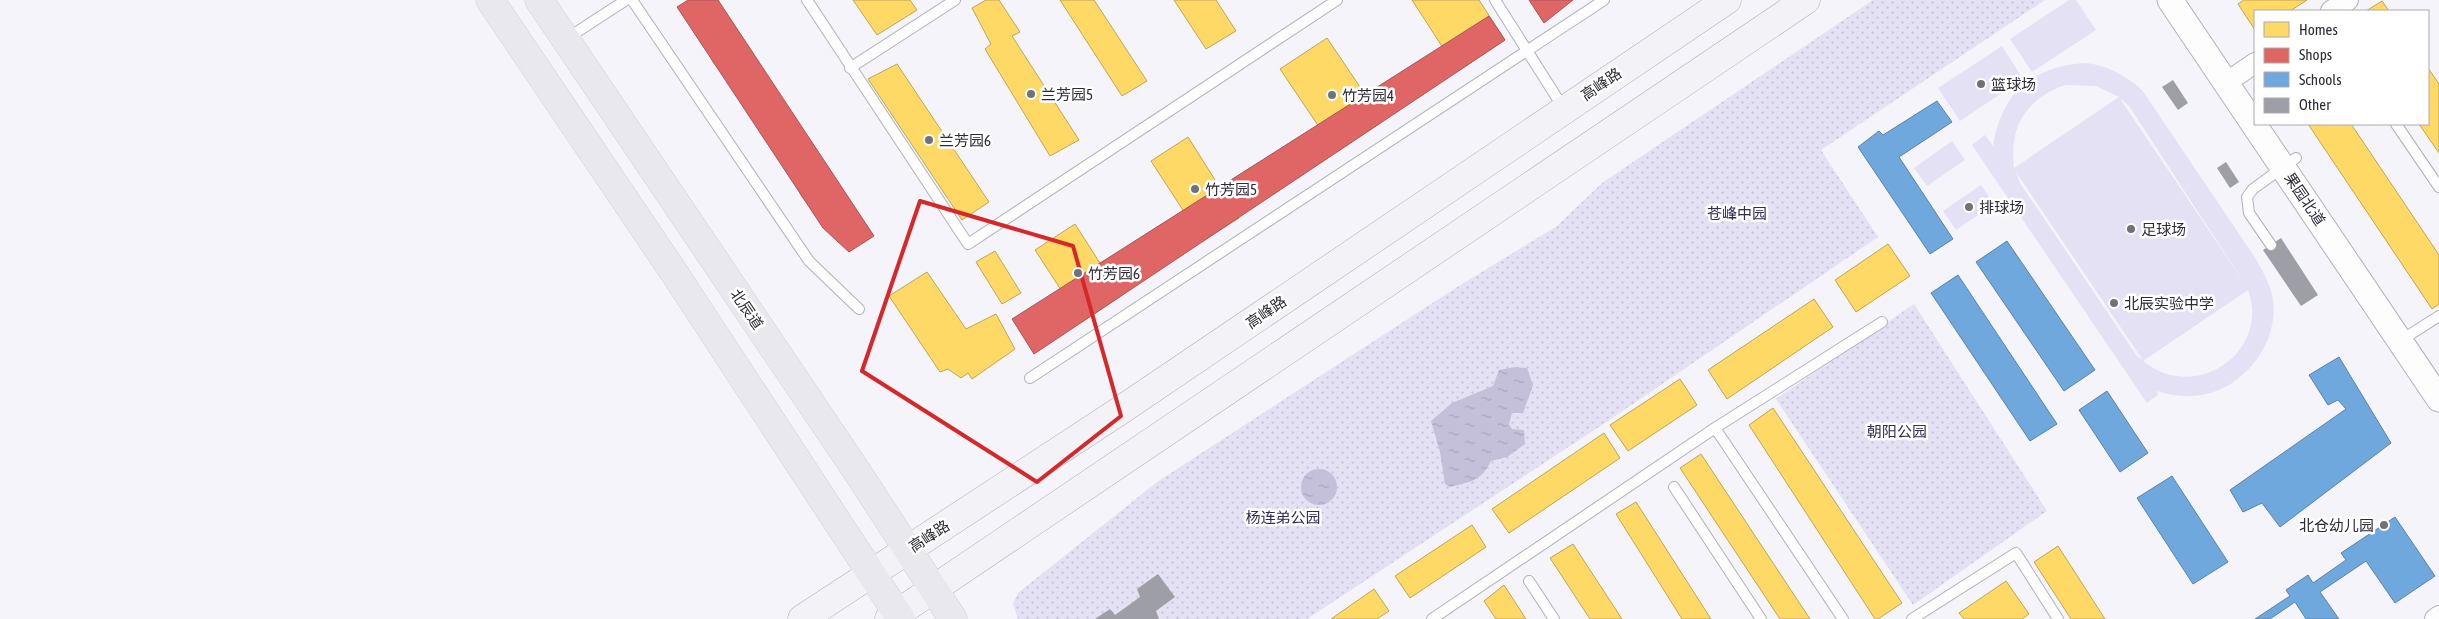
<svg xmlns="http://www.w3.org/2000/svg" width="2439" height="619" font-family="'Asap Condensed','Noto Sans SC',sans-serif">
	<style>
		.grass { fill: url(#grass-dots) }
		.pitch { fill: #e4e1f5; fill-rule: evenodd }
		.water { fill: url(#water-ripples) }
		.homes { fill: #ffd966; stroke: #c0a458 }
		.shops { fill: #e06666; stroke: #aa5458 }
		.schools { fill: #6fa8dc; stroke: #5b82aa }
		.building { fill: #9e9ea6 }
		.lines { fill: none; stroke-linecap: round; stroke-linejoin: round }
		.service-casing { stroke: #b1b1ba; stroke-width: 12 }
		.minor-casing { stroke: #b1b1ba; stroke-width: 22 }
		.tertiary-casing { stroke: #b1b1ba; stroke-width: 27 }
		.secondary-casing { stroke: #b1b1ba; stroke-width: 29 }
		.primary-casing { stroke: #d1d0d5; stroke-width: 29 }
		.service { stroke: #fdfdfe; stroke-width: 10 }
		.minor { stroke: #fdfdfe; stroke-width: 20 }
		.tertiary { stroke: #fdfdfe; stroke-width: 25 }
		.secondary { stroke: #f3f2f7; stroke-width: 28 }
		.primary { stroke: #eae8ef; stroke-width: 28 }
		.marked { fill: none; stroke: #d62828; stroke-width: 4; stroke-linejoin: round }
		.poi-dot { fill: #72717b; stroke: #fff; stroke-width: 2 }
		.labels { text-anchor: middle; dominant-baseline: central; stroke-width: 5; stroke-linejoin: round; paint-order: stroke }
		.street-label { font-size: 15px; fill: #2c2a37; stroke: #fff }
		.poi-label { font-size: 15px; fill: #2c2a37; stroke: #fff; text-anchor: start }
		.park-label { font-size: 15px; fill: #342a56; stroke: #fff }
	</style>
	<defs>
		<pattern id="grass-dots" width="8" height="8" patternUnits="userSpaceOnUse" patternTransform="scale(1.25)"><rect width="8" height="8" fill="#e4e1f5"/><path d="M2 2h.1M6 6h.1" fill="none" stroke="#c4c1d3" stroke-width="1.8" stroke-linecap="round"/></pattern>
		<pattern id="water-ripples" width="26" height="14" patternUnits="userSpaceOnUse" patternTransform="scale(1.25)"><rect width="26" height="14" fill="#c4c0da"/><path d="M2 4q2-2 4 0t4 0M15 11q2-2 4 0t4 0" fill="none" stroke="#a9a5bc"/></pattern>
	</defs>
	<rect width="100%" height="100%" fill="#f4f4fa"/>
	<path class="grass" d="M1873 0H2045L1821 150 1878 237 1605 423 1307 619H1018L1013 604 1018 593 1157 482 1454 289 1557 226 1602 183Z
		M1914 304 2047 511 1913 605 1776 399Z"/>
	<path class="pitch" d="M2069 0H2076L2096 30 2032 72 2010 39Z
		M2002 46 2023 79 1960 121 1938 88Z
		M2085 63C2107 65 2125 75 2142 90L2256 259C2263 272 2271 285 2273 300 2279 341 2246 386 2206 394 2189 398 2173 396 2157 391L2158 395 2147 403 1972 145 1985 135 1993 146C2002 93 2031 67 2085 63ZM2065 85 2096 86 2119 97 2014 168C2009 126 2026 99 2065 85ZM2121 99 2129 106 2247 287 2121 100ZM2016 172 2142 359H2141L2137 356 2020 183ZM2248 290C2271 352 2195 404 2143 361Z
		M1952 141 1965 160 1927 186 1914 168Z
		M1981 185 1994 204 1956 230 1943 211Z"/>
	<path class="water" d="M1515 367 1527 368 1533 385 1523 413H1512L1509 424 1512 429 1524 430 1525 444 1507 457 1491 461C1480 482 1472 481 1450 487L1445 484 1440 452 1431 421 1452 403 1493 386 1499 370Z
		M1301 487a18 18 0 1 1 36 0a18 18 0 1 1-36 0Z"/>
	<path class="homes" d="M853 0H910L917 10 877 35Z
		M986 0H999L1020 32 1012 36 1079 140 1050 156 985 49 991 44 972 8Z
		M1060 0H1094L1147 81 1122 96Z
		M1174 0H1216L1236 31 1206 49Z
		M1412 0H1479L1505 40 1458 71Z
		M2244 0H2307L2290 11H2255V30L2238 4Z
		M2382 1 2389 11H2366Z
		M714 5 743 38 769 86 746 101 713 62 693 20Z
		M1327 38 1383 121 1336 152 1280 69Z
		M897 64 989 202 962 220 868 79Z
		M2428 68 2439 84V153L2419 124H2428Z
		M2308 124H2351L2439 255V304L2432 309Z
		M1188 137 1239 218 1203 241 1151 161Z
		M802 139 831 172 857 223 836 237 802 197 782 155Z
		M1075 224 1121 296 1082 322 1035 250Z
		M1888 244 1910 276 1856 312 1835 280Z
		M995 251 1021 293 1002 304 976 262Z
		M927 272 966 329 996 314 1015 349 972 379 968 373 961 378 948 369 940 372 889 296Z
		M1814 299 1833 327 1727 399 1708 370Z
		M1680 379 1697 405 1628 451 1610 425Z
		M1773 408 1902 603 1878 619H1875L1749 425Z
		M1604 433 1620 458 1509 533 1492 509Z
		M1701 454 1810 619H1780L1680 468Z
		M1636 502 1711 619H1682L1616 514Z
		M1472 525 1486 547 1410 598 1395 576Z
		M1573 544 1622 619H1590L1550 558Z
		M2058 546 2105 619H2071L2034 562Z
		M2006 581 2029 614 2022 619H1964L1959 613Z
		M1504 585 1526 619H1496L1484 601Z
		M1374 589 1389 611 1377 619H1331Z"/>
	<path class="shops" d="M688 0H718L874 236 849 252 823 228 677 7Z
		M1529 0H1573L1544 23Z
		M1489 16 1505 40 1034 354 1012 319Z"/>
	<path class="schools" d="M1937 101 1952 122 1899 157 1953 239 1930 254 1858 147 1879 131 1883 135Z
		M2007 241 2095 370 2064 391 1976 262Z
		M1958 275 2057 424 2030 441 1931 293Z
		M2339 357 2391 443 2280 527 2262 503 2243 512 2230 490 2346 409 2338 400 2328 405 2309 375Z
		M2107 391 2148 453 2120 472 2079 410Z
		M2172 476 2228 562 2193 584 2137 498Z
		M2395 517 2435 576 2395 603 2366 561 2320 592 2339 619H2306L2295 602 2270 619H2255L2290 596 2286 590 2308 575 2313 583 2346 560 2341 553Z"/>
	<path class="building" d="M2173 80 2188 103 2178 110 2162 87Z
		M2226 162 2239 182 2230 188 2217 168Z
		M2281 238 2318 295 2301 306 2263 250Z
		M1158 574 1175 597 1156 611 1159 619H1095L1110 609 1115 615 1140 597 1137 589Z"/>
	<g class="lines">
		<g class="service-casing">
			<path id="service" d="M632 0 809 261 859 309
				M807 0 968 244 1337 0
				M1495 0 1564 109
				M566 39 626 0
				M850 68 955 0
				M2396 124 2439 187
				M2271 245 2249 213 2247 197 2253 189 2296 158
				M2400 341 2439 316
				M1030 378 1604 0
				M1715 428 1843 619
				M1674 487 1761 619
				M1529 581 1554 619
				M1432 619 1715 428 1882 322
				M1912 619 2016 553 2058 619"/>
		</g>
		<g class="minor-casing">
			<path id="minor" d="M2331 11 2348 0
				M2227 82 2255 63
				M2435 619 2439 616"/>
		</g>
		<g class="tertiary-casing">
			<path id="tertiary" d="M2170 0 2439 399"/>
		</g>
		<g class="secondary-casing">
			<path id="secondary" d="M802 619 1118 412 1727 0
				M889 619 1806 0"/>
		</g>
		<g class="primary-casing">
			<path id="primary" d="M490 0 675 274 901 619
				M539 0 856 470 953 619"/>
		</g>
		<use href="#service" class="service"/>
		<use href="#minor" class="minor"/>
		<use href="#tertiary" class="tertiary"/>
		<use href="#secondary" class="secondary"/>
		<use href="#primary" class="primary"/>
	</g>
	<path class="marked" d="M920 201 1073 246 1121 416 1037 482 862 371Z"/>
	<g class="poi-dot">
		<circle cx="1981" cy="84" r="5"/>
		<circle cx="1031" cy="94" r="5"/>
		<circle cx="1332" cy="95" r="5"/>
		<circle cx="929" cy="140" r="5"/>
		<circle cx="1195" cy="189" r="5"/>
		<circle cx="1969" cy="207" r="5"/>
		<circle cx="2131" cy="229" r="5"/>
		<circle cx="1078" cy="273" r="5"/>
		<circle cx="2114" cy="303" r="5"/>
		<circle cx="2384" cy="525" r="5"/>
	</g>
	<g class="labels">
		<g class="street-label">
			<text transform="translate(1601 84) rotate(-34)">高峰路</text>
			<text transform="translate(2305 199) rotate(56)">果园北道</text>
			<text transform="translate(747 309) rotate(56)">北辰道</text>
			<text transform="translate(1266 312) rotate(-34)">高峰路</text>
			<text transform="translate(929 536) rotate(-33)">高峰路</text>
		</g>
		<g class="poi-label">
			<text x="1991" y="84">篮球场</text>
			<text x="1041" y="94">兰芳园5</text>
			<text x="1342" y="95">竹芳园4</text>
			<text x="939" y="140">兰芳园6</text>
			<text x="1205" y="189">竹芳园5</text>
			<text x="1979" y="207">排球场</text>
			<text x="2141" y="229">足球场</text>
			<text x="1088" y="273">竹芳园6</text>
			<text x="2124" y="303">北辰实验中学</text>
			<text x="2374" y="525" text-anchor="end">北仓幼儿园</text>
		</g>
		<g class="park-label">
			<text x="1737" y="213">苍峰中园</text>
			<text x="1897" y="431">朝阳公园</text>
			<text x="1283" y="517">杨连弟公园</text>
		</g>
	</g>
	<rect x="2254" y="10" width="175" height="115" fill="#ffffff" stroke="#abaaaf"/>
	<rect x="2264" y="22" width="25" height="15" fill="#ffd966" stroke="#abaaaf"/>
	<text x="2299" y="35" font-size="15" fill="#2c2a37">Homes</text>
	<rect x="2264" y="48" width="25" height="15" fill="#e06666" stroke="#abaaaf"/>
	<text x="2299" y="60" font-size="15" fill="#2c2a37">Shops</text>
	<rect x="2264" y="72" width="25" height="15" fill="#6fa8dc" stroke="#abaaaf"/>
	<text x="2299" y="85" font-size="15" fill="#2c2a37">Schools</text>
	<rect x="2264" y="98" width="25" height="15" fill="#9e9ea6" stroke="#abaaaf"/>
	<text x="2299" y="110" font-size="15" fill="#2c2a37">Other</text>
</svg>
